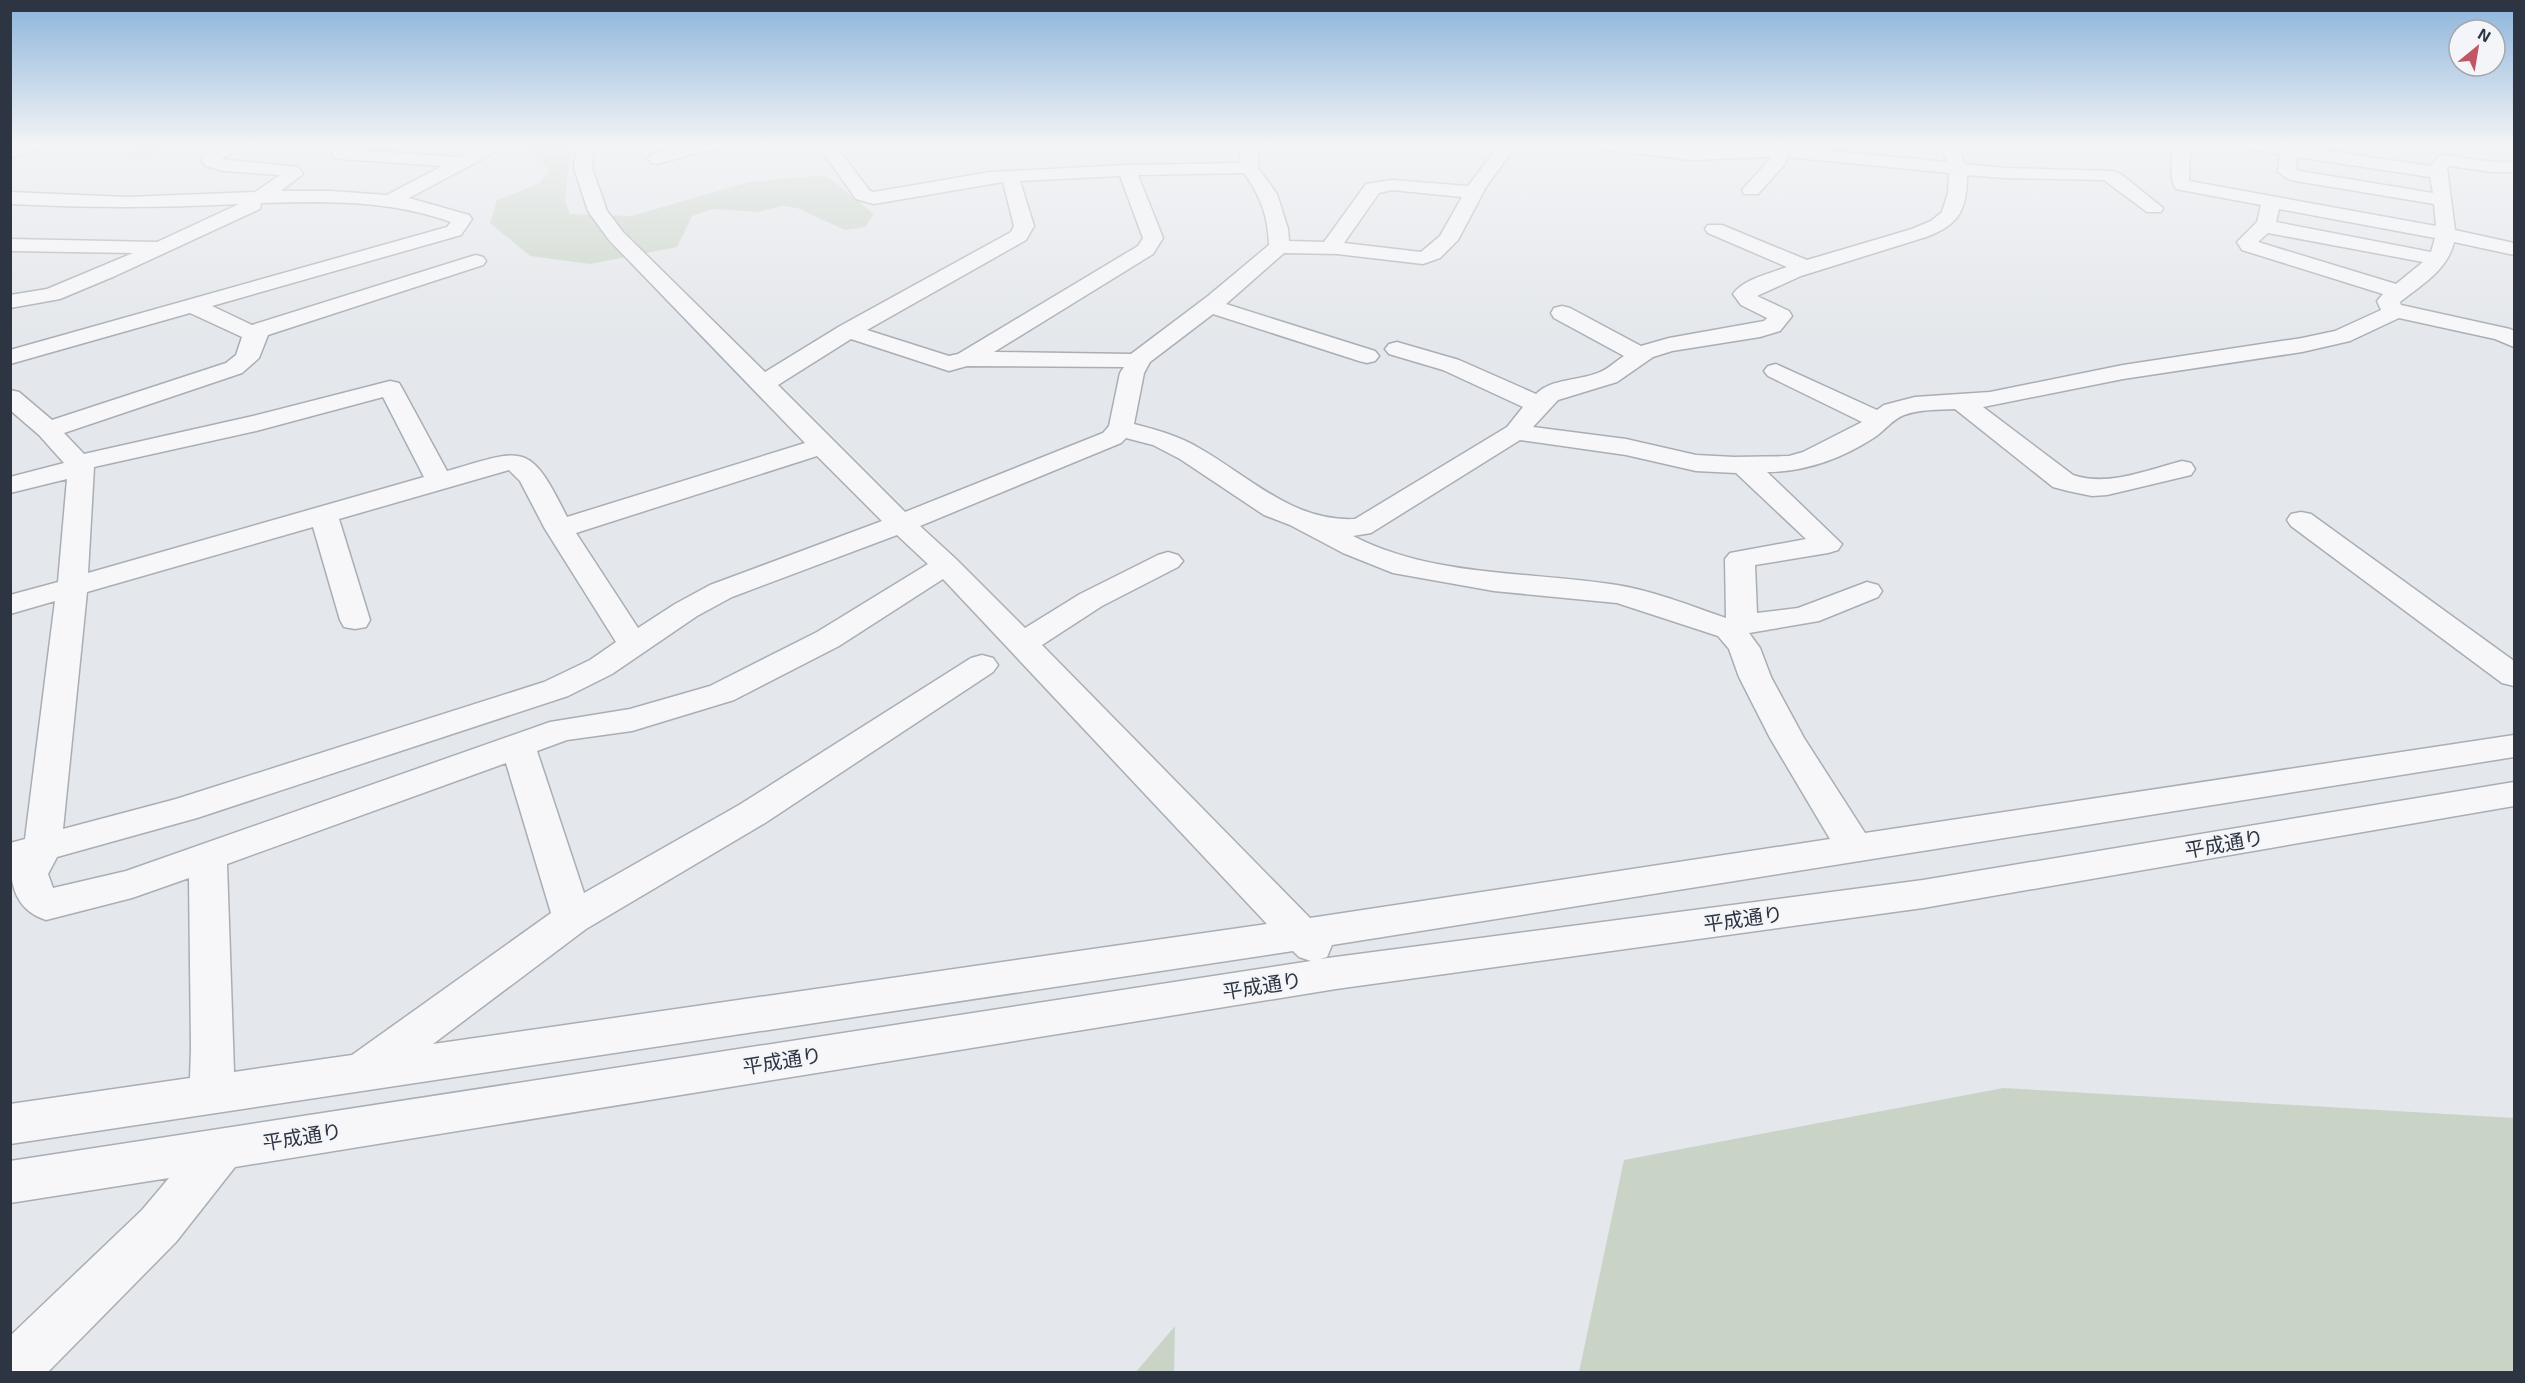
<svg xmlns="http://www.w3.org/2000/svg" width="2525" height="1383" font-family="'Exo 2','Noto Sans JP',sans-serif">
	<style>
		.green { fill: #c9d4c6 }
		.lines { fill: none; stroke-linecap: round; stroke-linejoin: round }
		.minor-casing { stroke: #a9aeb5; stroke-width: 3 }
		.minor { fill: #f7f7f9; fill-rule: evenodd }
		.labels { text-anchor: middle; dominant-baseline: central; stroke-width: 4.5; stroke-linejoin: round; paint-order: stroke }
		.near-street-label { font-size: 20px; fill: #2d3442; stroke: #f4f5f8 }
	</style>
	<rect width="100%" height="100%" fill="#e4e7eb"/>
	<path class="green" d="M143 144H171L163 149 169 156 140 160 122 157Z
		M518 144H571L565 201 570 214 632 216 749 182 816 176 828 177 874 214 865 227 845 230 797 208 782 206 757 212 713 209 692 216 677 247 590 264 530 256 490 223 497 200 540 183 549 170 531 151Z
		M2003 1088 2514 1118V1372H1579L1624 1160Z
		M1175 1326 1174 1372H1136Z"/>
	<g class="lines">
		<g class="minor-casing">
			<path id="minor" d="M18 144H42L39 148 10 158V147Z
				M223 144H244L221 159 298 167 303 174 281 191H331L387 195 442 166 341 159 335 158 332 154 335 150 341 149 460 157 484 144H506L503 148 409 198 469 215 472 219 461 235 212 306 252 325 469 257 476 255 483 257 486 261 483 265 268 335 259 358 242 373 64 433 84 454 253 416 390 381 399 383 402 388 447 471C524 449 529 440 567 517L805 443 609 240 588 211 574 168 577 144H594L592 168 607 211 623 232 765 372 840 326 1011 232 1014 226 1003 182 874 204 856 199 817 144H834L870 191 874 192 990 172 1127 165 1240 163 1241 144H1257L1258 168 1277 194 1288 229 1289 241 1324 242 1366 184 1392 180 1468 186 1500 144H1517L1486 187 1458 240 1440 258 1423 264 1337 254 1284 253 1226 304 1375 351 1379 356 1375 361 1367 363 1359 361 1213 314 1150 362 1144 373 1134 424C1157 430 1179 436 1199 448 1250 477 1293 522 1355 519L1507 427 1523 407 1443 370 1389 354 1385 349 1389 344 1397 342 1459 360 1536 394C1552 378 1580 381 1600 372 1608 369 1616 361 1624 356L1554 318 1551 313 1554 308 1562 306 1570 308 1641 346 1669 338 1764 321 1767 318 1741 305 1733 294C1743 279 1771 273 1787 267L1708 233 1705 229 1708 225H1722L1807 260 1912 229 1931 221 1942 212 1948 193 1949 173 1787 157 1785 164 1758 194H1744L1742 190 1770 159 1769 157 1690 160 1604 149 1598 148 1596 144H1643L1690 150 1717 147 1719 144H1735V147H1788L1947 162 1943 152 1945 144H1961V155L1965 164 2005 168 2113 171 2122 175 2163 208 2161 212H2147L2104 180 2005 178 1967 175C1967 210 1959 225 1926 237L1801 276 1757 296 1789 311 1792 316 1780 331 1760 337 1672 351 1653 357 1617 382 1558 400 1533 427 1626 439 1696 455 1734 457 1789 456 1803 452 1862 422 1768 376 1764 371 1768 366 1776 364 1877 410 1884 405 1915 397 1990 392 2123 365 2302 338 2335 331 2381 310 2377 301 2383 294 2242 250 2237 242 2257 222 2261 205 2176 189C2166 174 2177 158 2168 144H2185L2190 151 2189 181 2436 226 2434 204 2290 180 2278 172 2280 154 2242 148 2239 144H2281L2430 166 2439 156 2445 155 2492 162H2514V172H2492L2449 166 2447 168 2455 230 2514 243V255L2454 242C2448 270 2420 286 2400 302L2401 305 2510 329 2514 331V347L2495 339 2399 318 2350 341 2302 352 2123 379 1983 407 2073 475C2108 487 2147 470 2182 461L2191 463 2195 469 2191 475 2107 495 2092 496 2068 491 2053 487 1955 409C1938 410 1920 409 1904 415 1893 419 1885 430 1875 437 1843 458 1805 472 1767 472L1842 544 1838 550 1828 553 1755 565 1757 613 1798 608 1867 582 1878 585 1882 591 1878 597 1819 621 1749 633 1760 648 1771 677 1804 738 1865 833 2514 735V757L1332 945 1327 957 1320 959 1923 880 2514 782V806L1923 908 1336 989 235 1167 176 1242 48 1372H10V1336L142 1210 169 1178 10 1203V1161L1311 961 1299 957 1293 951 10 1144V1104L190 1078 191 1048 189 878 132 898 46 920C9 908 10 874 10 843L25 839 55 601 10 614V595L58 582 67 479 10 493V477L64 463 39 435 10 410V390L19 392 52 420 226 363 236 355 242 337 190 313 10 364V350L447 227 451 222C389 200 326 201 261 203L260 209 115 276 60 299 10 308V295L47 289 133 253 10 251V239L157 242 239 204C163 208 87 208 10 204V192L127 197 255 192 280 175 224 171 205 166 201 158ZM2297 157 2430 177 2433 193 2300 171 2296 169ZM1244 173C1261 197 1268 216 1269 245L1208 296 1131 354 994 352 1153 254 1163 238 1138 175ZM1120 176 1143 238 1138 246 958 354 949 356 867 330 1026 240 1034 226 1020 181ZM1392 190 1462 197 1440 236 1421 252 1344 243 1379 193ZM2279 209 2435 238 2431 252 2276 222ZM2268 233 2423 262 2396 284 2258 242ZM851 339 949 371 967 366 1124 367 1120 373 1109 426 1103 433 905 512 778 385ZM383 397 424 477 88 573 94 467 256 431ZM1126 438 1153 445 1180 459 1264 515 1290 525 1343 553 1393 573 1494 591 1617 603 1718 636 1729 649 1739 677 1770 738 1830 839 1310 918 1042 645 1102 606 1178 567 1183 561 1178 555 1168 552 1158 555 1080 594 1025 628 956 559 920 526 1121 443ZM1520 440 1626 455 1696 471 1736 473 1806 539 1730 553 1725 559 1726 618C1691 606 1654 591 1617 585 1529 571 1435 578 1353 536L1371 533ZM817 456 882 521 710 585 675 604 638 628 576 533ZM509 470 520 481 545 529 616 642 590 660 544 682 176 799 63 829 87 592 313 527 340 620 344 627 355 629 366 627 370 620 339 519ZM897 535 928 564 817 632 710 686 630 709 550 722 126 871 53 888 48 874 57 857 197 818 568 696 612 674 697 616 732 597ZM943 579 1267 924 433 1044 586 929 765 823 993 672 998 665 993 658 982 655 971 658 739 805 584 893 537 751 567 740 632 731 734 700 839 646ZM506 763 551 913 352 1055 234 1072 227 864Z
				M690 144H732L729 148 700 152 657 164 651 163 648 159 651 155Z
				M2301 512 2311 514 2514 661V686L2502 683 2291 526 2287 520 2291 514Z"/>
		</g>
		<use href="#minor" class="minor"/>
	</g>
	<linearGradient id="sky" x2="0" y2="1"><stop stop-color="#8cb4db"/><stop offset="0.43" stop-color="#f3f4f6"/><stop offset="1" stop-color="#f3f4f6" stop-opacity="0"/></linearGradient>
	<rect width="2525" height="337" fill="url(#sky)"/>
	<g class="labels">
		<g class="near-street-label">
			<text transform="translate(2224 843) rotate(-10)">平成通り</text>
			<text transform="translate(1743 918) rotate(-8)">平成通り</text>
			<text transform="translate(1262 985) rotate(-9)">平成通り</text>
			<text transform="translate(782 1060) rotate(-9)">平成通り</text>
			<text transform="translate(302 1136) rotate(-9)">平成通り</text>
		</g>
	</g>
	<rect width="2525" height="1383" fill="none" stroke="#2d3442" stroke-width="24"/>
	<g transform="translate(2477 48) rotate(30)"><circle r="28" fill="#f4f5f8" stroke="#a4a8af" stroke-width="1.5"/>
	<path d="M0-4.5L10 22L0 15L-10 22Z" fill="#c35664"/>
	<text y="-9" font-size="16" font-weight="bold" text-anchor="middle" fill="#2d3442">N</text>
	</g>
</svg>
